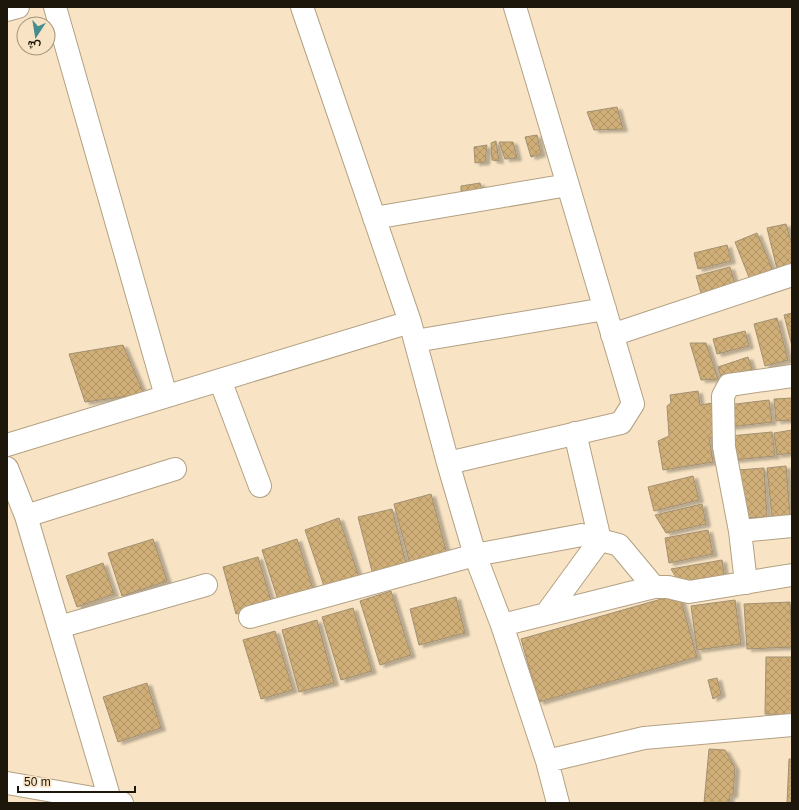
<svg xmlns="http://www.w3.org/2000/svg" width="799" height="810" font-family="Arial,Vazirmatn,sans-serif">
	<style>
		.building { fill: url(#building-cross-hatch); stroke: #a29072; filter: url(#shadow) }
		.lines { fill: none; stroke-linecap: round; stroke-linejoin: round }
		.minor-casing { stroke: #b3a183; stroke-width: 24 }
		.minor { stroke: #fff; stroke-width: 22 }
	</style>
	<defs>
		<pattern id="building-cross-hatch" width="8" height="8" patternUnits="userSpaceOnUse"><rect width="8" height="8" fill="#cfae78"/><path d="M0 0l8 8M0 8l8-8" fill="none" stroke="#b19566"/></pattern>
		<filter id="shadow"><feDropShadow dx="4.5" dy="2.5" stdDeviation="1" flood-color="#0004"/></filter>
	</defs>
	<rect width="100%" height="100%" fill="#f8e4c4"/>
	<path class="building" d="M617 107 623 129 594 130 587 112Z
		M537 135 541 154 531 157 525 137Z
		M496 141 499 161 492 160 491 143Z
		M499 142H513L517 158 505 159Z
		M487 145 485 162 475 163 474 147Z
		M480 183 482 190 461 193V186Z
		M786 224 792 245V266L777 269 767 228Z
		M757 233 773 271 750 280 735 242Z
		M727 245 731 261 698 269 694 253Z
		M730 267 735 284 701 293 696 276Z
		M792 313V346L784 315Z
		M777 318 788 360 765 366 754 324Z
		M745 331 749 346 717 354 713 339Z
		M690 343H706L718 379 701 380Z
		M123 345 144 394 85 402 69 354Z
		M748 357 752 369 722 380 718 367Z
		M698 391 700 405 713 403 718 436 709 438 713 462 663 470 658 441 669 436 667 406 671 403 670 395Z
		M792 398V420L776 421 774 399Z
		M769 400 772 422 730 427 728 405Z
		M792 430V453L777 455 774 433Z
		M772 432 775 456 732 460 730 436Z
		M786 466 790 515 772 517 767 468Z
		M764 468 767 517 741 518 738 470Z
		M693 476 699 500 654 511 648 487Z
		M431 494 447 554 410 564 394 504Z
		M702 504 706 524 666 533 655 515Z
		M392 509 407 567 373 575 358 517Z
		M339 518 359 577 325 589 305 530Z
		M708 530 713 554 669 563 665 538Z
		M153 539 167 581 122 596 108 553Z
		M297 539 314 592 279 603 262 550Z
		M258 557 272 604 236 614 223 567Z
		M722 560 725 580 682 587 671 569Z
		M103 563 114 594 77 607 66 576Z
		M391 591 411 655 380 665 360 601Z
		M679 594 697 657 539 702 521 639Z
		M456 597 465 633 419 645 410 609Z
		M735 600 741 644 697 650 691 606Z
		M790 602 792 647 747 649 744 604Z
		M353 608 372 671 341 680 322 617Z
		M317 620 334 683 299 692 282 630Z
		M275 631 293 690 261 699 243 640Z
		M766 657H792V715L765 714Z
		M717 678 721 694 713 699 708 680Z
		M147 683 161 728 118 742 103 697Z
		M709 749 725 750 735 768 733 795H730L729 803H704Z
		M789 759H792V803H787Z"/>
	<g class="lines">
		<g class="minor-casing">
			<path id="minor" d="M55 7 166 396
				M302 7 410 322 448 463 475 555 502 625 547 761 558 803
				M7 10 18 7
				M374 218 568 185
				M612 335 792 275
				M415 341 605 309
				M220 380 260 486
				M7 445 410 322
				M448 463 621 423 633 404 515 7
				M7 468 26 516 111 803
				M26 516 175 469
				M740 531 792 526
				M746 583 740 531 724 447 723 396 729 385 792 376
				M546 614 600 540 575 433
				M250 617 475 555 582 535 619 545 654 587
				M502 625 654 587H668L689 592 792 575
				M59 627 206 585
				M547 761 644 738 792 725
				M7 783 122 803"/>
		</g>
		<use href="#minor" class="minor"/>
	</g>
	<rect width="799" height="810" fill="none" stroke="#1d160a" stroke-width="16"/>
	<g transform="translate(36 36) rotate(192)"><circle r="19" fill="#f8e4c4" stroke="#a0927a"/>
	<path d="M0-3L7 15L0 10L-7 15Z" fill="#458d8f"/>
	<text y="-6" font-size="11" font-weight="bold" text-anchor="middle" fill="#1d160a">ش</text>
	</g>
	<path d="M18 786v6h117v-6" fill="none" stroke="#1d160a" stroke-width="2"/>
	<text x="24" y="786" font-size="12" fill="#1d160a" stroke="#f8e4c4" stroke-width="3" paint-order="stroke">50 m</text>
</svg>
